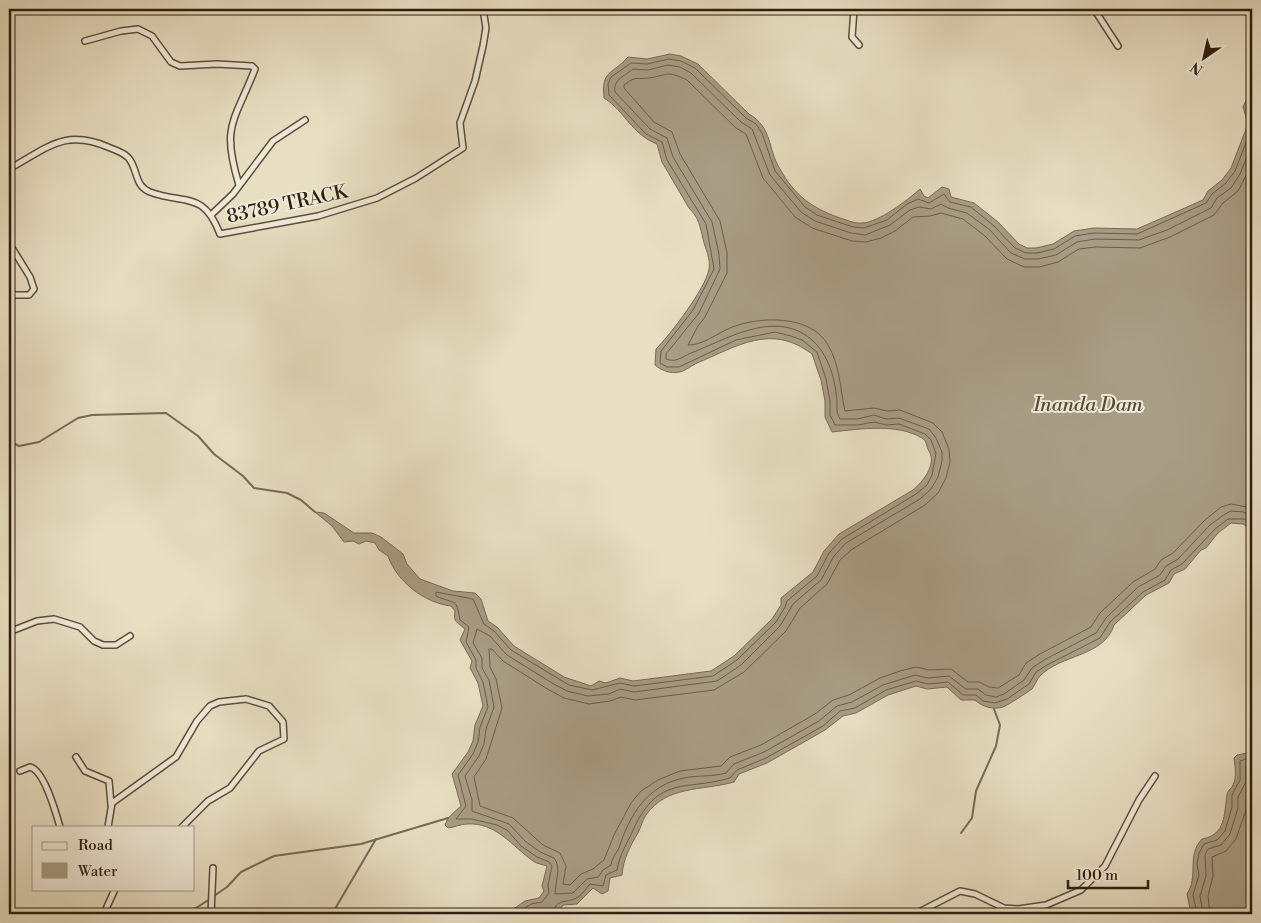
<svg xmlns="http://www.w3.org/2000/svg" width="1261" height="923" font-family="'Libre Bodoni',serif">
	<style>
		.water { fill: #a89d85; stroke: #776a55 }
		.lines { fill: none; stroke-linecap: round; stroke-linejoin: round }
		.shore { stroke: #6a5e49; stroke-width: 1 }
		.stream { stroke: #776a55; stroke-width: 2 }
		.street-casing { stroke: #5c4e3a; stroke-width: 8 }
		.street { stroke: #f0ead8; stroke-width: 5 }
		.labels { text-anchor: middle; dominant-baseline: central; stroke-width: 4; stroke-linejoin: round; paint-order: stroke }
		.street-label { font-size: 19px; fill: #2d1e0d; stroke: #f0ead8 }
		.water-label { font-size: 20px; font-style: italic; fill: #584a37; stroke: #f0ead8 }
	</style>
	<rect width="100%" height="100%" fill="#e8dfc3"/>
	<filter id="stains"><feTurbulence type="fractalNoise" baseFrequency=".004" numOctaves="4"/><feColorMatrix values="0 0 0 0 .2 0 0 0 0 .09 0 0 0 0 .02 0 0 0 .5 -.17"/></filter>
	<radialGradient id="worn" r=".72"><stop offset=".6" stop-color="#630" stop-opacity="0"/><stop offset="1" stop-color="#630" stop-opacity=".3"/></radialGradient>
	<path class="water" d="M670 54 681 56 698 64 749 114C773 128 767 148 780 169 795 196 812 208 840 218 847 220 855 224 862 223 878 223 909 199 920 189L924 196 928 198 942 187 949 189 951 197 974 203 998 222 1019 244 1027 248H1036L1053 244 1074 231 1094 228 1137 229 1203 200 1208 191 1222 180 1231 168 1248 124 1243 107 1252 88V530L1243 524 1231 523 1218 533 1206 548 1201 550 1185 569 1174 574 1169 583 1146 595 1114 625C1104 657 1061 654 1040 676 1037 679 1035 685 1032 689 1028 692 1008 705 1003 707 993 710 983 707 975 700H961L947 687 927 689 916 686 888 695 856 713 843 716 825 730 767 763 739 774 734 782C702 791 667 785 646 815 642 821 641 827 638 833 630 846 623 860 622 875L610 878 608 891 602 894 593 888 577 904 563 905 557 914H506L525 901 539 898 544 891 542 886 547 866C542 864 537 864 533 861 512 846 496 822 467 824 461 824 455 827 448 828L445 825 448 818 461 806 452 774 468 752 473 741 475 725 483 706 478 683 470 668 472 661 460 640 465 629C457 622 453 622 455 611L451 606C425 603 397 582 388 556L379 550 375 543 366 541 359 544 353 541 344 542 332 526 315 512 324 513 354 533H372L381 537 403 554 407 564 420 579 453 591 475 593 481 599 488 621 497 627 514 646 564 677 591 686 599 681 606 683 620 678 633 681 711 671 734 656 772 619 781 605V598L813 572 824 551 839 534 913 490C923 482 937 464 929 451 926 446 927 441 922 438 897 423 860 429 832 432L825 417V401L821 380 812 354C771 323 738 346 697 363 692 365 685 371 680 372 671 374 662 371 655 365L656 349C670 335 706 288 709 269 711 259 705 248 703 239 700 226 699 218 689 208L662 162 657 144C630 133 626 112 604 98 601 70 612 75 628 57L647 59Z
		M1252 752V914H1191L1187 894C1199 876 1186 856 1202 839 1226 835 1224 814 1227 795 1227 791 1231 789 1233 785 1237 777 1235 767 1234 758L1237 755Z"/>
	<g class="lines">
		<path class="shore" d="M1252 144 1240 174 1231 188 1217 198 1211 208 1167 230 1139 240 1095 239 1077 242 1056 255 1038 259H1025L1011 253 990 230 967 213 948 208 941 204 931 209 919 207 910 210 890 225 865 235 851 233 815 221 801 212 770 175 752 129 741 122 691 73 680 67 668 65 648 70 633 69C625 76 613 79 615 92L650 129 667 138 673 157 712 222 719 254 720 269 699 313 666 354V359C676 363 682 357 691 353 725 340 771 311 807 336 827 350 835 376 837 401 837 408 836 412 840 419H857L874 415 886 419 899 418 929 429 936 438 942 452V461L938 477 931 489 920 499 846 543 834 556 821 580 793 604 780 626 741 665 717 681 634 692 620 689 609 694 588 696 567 691 552 683 507 655 490 636 477 629 473 643 482 658V668L489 680 494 707 486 729 484 744 479 756 465 776 472 800V811L509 824 525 841 540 852 554 858C562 868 555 882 555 894L573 893 587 879 598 877 603 870 611 865C612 858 616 854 619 848 629 816 647 785 684 778 698 775 712 777 726 773L734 764 764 752 819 721 837 706 852 702 883 685 915 675 928 678 949 676 966 689H978L986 695 996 697 1004 694 1024 680 1032 668 1044 660 1096 633 1106 618 1138 587 1160 575 1166 566 1178 559 1210 525 1225 514 1231 511 1244 512 1252 517
			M1252 164 1238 191 1223 203 1214 215 1170 237 1140 248 1095 247 1079 249 1058 262 1039 267H1024L1007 259 985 236 963 219 941 213 930 216 913 217 895 231 881 238 866 242 852 241 812 228 795 217 763 178 746 134 736 128 687 80C665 70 670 75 649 78 635 80 637 75 624 85V88L654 122 672 132 680 154 720 221 727 253V273L705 317 698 326 688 345C701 346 718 333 730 328 758 316 811 314 828 345 840 365 840 389 845 411L874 408 887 411 900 410 933 423 942 432 949 449 950 462 946 478 938 493 925 505 851 550 840 560 827 584 800 608 786 631 744 672 714 690 635 700 621 697 610 701 589 704 564 698 549 690 503 661 492 649H489L490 667 496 679 502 708 486 759 474 777 480 806 513 818 543 845 560 853 566 866 563 884 570 885 581 874 593 869 604 860 614 835 631 803 641 791 658 780 680 771 721 766 730 757 761 745 815 714 833 700 849 695 880 678 900 671 916 667 929 670 951 669 968 682H979L989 687 998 688 1019 675 1026 663 1040 654 1091 627 1100 613 1133 582 1155 569 1161 560 1173 553 1205 520 1221 507 1231 504 1252 508
			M516 914 531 904 542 902 549 893 548 885 552 866 549 862 537 857 521 846 507 830 497 825 472 819H456L466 806 458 775 473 754 478 742 480 727 488 707 483 682 476 668V660L466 642 469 627 460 620C456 597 456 605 436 596V592L473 599 484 624 494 631 511 650 569 685 592 690 620 683 634 686 713 676 737 660 776 622 785 607 787 601 817 576 829 553 842 539 916 494 927 485 932 475 936 453 931 440 925 434 899 424 886 425 874 422 858 425H835L830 415V401L826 379 817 352 802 340 791 336 775 332 736 340 679 367H667L660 363 661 351 693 310 714 269 706 224 667 160 662 142 646 134 609 95 608 84 611 77 631 63 647 64 669 59 681 61 695 68 746 118 756 124 762 133 775 171 805 207 817 215 853 227 864 228 887 220 907 204 918 199 929 203 944 194 950 202 971 207 994 226 1015 248 1026 253H1037L1054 249 1075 236 1094 233 1137 234 1206 203 1212 194 1226 183 1235 171 1252 127
			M553 914C555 897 568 904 578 897 583 894 586 888 590 884L603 886 606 875 617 870C619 855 628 842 634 828 659 775 685 791 730 778L737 770 766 758 823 726 840 711 855 708 886 690 916 681 928 684 948 682 963 695H976L983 701 995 703 1007 699 1029 684 1036 672 1047 665 1100 638 1110 622 1143 592 1165 580 1171 570 1182 564 1215 529 1228 519H1244L1252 524
			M1197 914 1193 895 1199 875 1197 864 1199 853 1204 844 1217 840 1225 831 1232 807V795L1240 780V761L1252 757
			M1203 914 1200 896 1206 876 1205 855 1208 849 1221 845 1230 834 1238 808V797L1246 782V766L1252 763
			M1210 914 1208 896 1213 876 1212 857 1226 851 1236 839 1246 810V800L1252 787"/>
		<path class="stream" d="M9 441 19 446 39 442 78 418 92 415 166 413 198 436 214 454 243 476 254 488 287 493 301 500 315 512
			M961 833 972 818 976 791 996 746 1000 725 994 709
			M214 896 227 887 241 872 274 856 361 844 448 818
			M176 914 196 908 210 899
			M332 914 376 839"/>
		<g class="street-casing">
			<path id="street" d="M854 9 852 37 859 45
				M1094 9 1118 46
				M85 41 121 31 138 29 152 36 171 62 180 66 217 64 252 66 255 69C234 123 221 125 239 185
				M9 169C46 149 64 128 108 147 115 150 126 153 130 160 138 172 135 186 150 192 185 205 203 190 220 234L318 216 377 198 416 178 463 148 460 123 475 81 483 46 486 28 483 9
				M211 215 233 194 273 141 305 120
				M9 243 30 277 34 289 29 295H9
				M9 632 37 621 54 619 80 627 94 641 103 645H116L130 636
				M76 757 85 771 109 781 111 805
				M20 771 30 767C44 770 56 813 60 827
				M108 827 112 803 176 757 197 721 210 706 219 702 246 699 269 706 283 722 284 739 259 751 230 788 208 801 182 827
				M106 914V909L115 889
				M211 914 213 868
				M915 914 960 891 975 894 1004 908 1018 909 1046 905 1081 890 1105 866 1139 800 1155 776"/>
		</g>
		<use href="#street" class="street"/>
	</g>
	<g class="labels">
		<g class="street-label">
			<text transform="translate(287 204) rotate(-12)">83789 TRACK</text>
		</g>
		<g class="water-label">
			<text x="1088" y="405">Inanda Dam</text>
		</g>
	</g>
	<rect width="1261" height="923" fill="none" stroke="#e8dfc3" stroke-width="30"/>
	<rect x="10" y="10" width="1241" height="903" fill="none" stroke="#2d1e0d" stroke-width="2.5"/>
	<rect x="15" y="15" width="1231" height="893" fill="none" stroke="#2d1e0d"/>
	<rect x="32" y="826" width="162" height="65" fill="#f0ead8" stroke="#a29887"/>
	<rect x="42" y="842" width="25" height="8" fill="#f0ead8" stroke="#a29887"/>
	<text x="78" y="850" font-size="15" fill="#2d1e0d">Road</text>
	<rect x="42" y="863" width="25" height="15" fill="#a89d85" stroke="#a29887"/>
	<text x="78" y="876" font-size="15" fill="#2d1e0d">Water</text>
	<g transform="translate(1204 58) rotate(214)" stroke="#f0ead8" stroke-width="4" paint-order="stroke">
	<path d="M0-4L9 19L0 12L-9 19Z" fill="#2d1e0d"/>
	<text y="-8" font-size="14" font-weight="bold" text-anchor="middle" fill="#2d1e0d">N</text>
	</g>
	<path d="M1068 880v8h80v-8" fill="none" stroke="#2d1e0d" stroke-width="2.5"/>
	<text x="1076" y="880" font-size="15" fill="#2d1e0d" stroke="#f0ead8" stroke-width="4" paint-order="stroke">100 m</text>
	<rect width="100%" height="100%" filter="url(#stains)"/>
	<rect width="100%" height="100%" fill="url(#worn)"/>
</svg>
